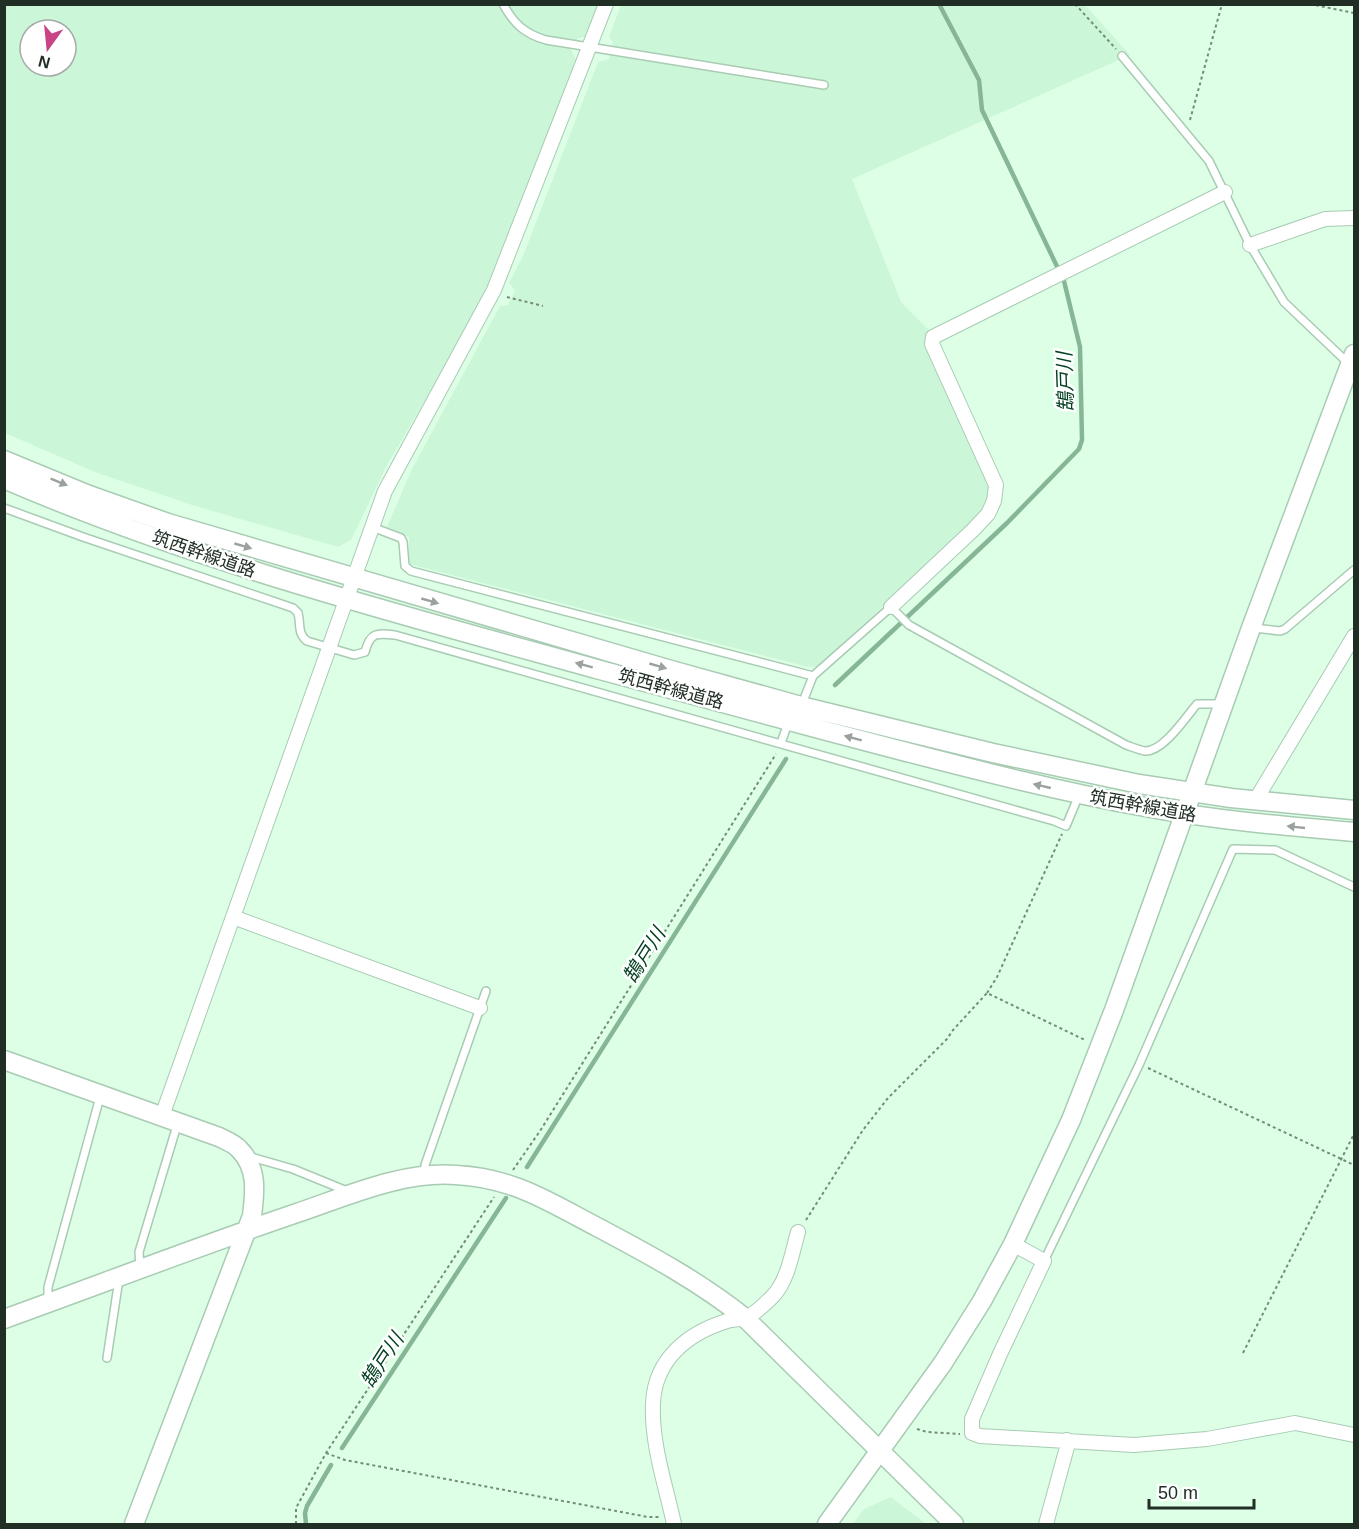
<svg xmlns="http://www.w3.org/2000/svg" width="1359" height="1529" font-family="Helvetica,'Noto Sans JP',sans-serif">
	<style>
		.built { fill: #ccf6d8; fill-rule: evenodd }
		.lines { fill: none; stroke-linecap: round; stroke-linejoin: round }
		.stream { stroke: #87b696; stroke-width: 4.5 }
		.lane-casing { stroke: #a9cbb4; stroke-width: 10 }
		.street-casing { stroke: #a9cbb4; stroke-width: 16 }
		.secondary-casing { stroke: #a9cbb4; stroke-width: 21 }
		.path { stroke: #758c7c; stroke-width: 2; stroke-dasharray: 3 3; stroke-linecap: butt }
		.lane { stroke: #fff; stroke-width: 7 }
		.street { stroke: #fff; stroke-width: 14 }
		.secondary { stroke: #fff; stroke-width: 18 }
		.oneway { fill: #9ba19d }
		.labels { text-anchor: middle; dominant-baseline: central; stroke-width: 5; stroke-linejoin: round; paint-order: stroke }
		.street-label { font-size: 18px; fill: #212e25; stroke: #fff }
		.water-label { font-size: 20px; font-style: italic; fill: #064223; stroke: #fff }
	</style>
	<rect width="100%" height="100%" fill="#dcffe6"/>
	<path class="built" d="M5 5H599L586 37 578 38 571 50 576 60 496 269 478 309 386 467 351 540 338 547 192 505 95 472 5 433ZM30 30H66V66H30Z
		M621 5H1085L1130 55 852 179 901 302 930 331 991 483 992 494 985 511 821 664 815 667H808L409 564V537L387 527 412 469 466 369 500 306 508 305 515 290 509 283 523 256 598 62 609 59 613 42 609 37Z
		M891 1497 926 1524H853L864 1509Z"/>
	<g class="lines">
		<path class="stream" d="M835 685 1007 523 1079 449 1082 440 1080 347 1064 281 982 110 979 80 939 4
			M527 1167 786 759
			M342 1448 506 1198
			M306 1524 305 1513 307 1506 331 1465"/>
		<g class="lane-casing">
			<path id="lane" d="M503 4C514 24 525 34 546 40L824 85
				M1122 56 1209 161 1250 245 1284 302 1348 363
				M4 508 83 537 293 608 298 613C301 624 297 633 307 641L354 655 365 652C370 632 377 633 395 635L1054 821 1066 826 1079 795
				M372 527 401 538 403 542 405 566 411 571 813 676
				M1254 628 1280 631 1285 629 1354 570
				M802 704 813 676 891 607 909 625 1126 745C1132 747 1139 750 1145 751 1163 752 1186 717 1197 704H1221
				M781 743 788 723
				M251 1157 293 1169 347 1191
				M424 1175 425 1165 486 991
				M1044 1261 1139 1065 1233 849 1275 850 1354 887
				M140 1267 139 1252 178 1122
				M48 1301V1287L100 1097
				M107 1358 119 1279"/>
		</g>
		<g class="street-casing">
			<path id="street" d="M1250 245 1325 219 1354 218
				M891 607 973 530 988 514 994 501 996 485 932 344 933 337 1225 192
				M1255 801 1354 636
				M233 917 480 1008
				M162 1116 385 491 494 290 606 4
				M1013 1244 1044 1261 1000 1354 972 1419V1433L980 1436 1134 1445 1207 1439 1295 1423 1354 1435
				M674 1524C666 1486 651 1444 653 1403 655 1359 688 1333 727 1321 732 1319 739 1320 745 1318 754 1315 766 1303 773 1296 788 1280 792 1253 798 1232
				M1046 1524 1067 1447V1440"/>
		</g>
		<g class="secondary-casing">
			<path id="secondary" d="M4 460 89 495 168 523 671 670 801 706 993 753 1139 784 1231 798 1354 810
				M4 479C196 562 399 614 600 670 699 697 799 724 899 750 980 771 1062 792 1145 807 1214 820 1284 826 1354 832
				M4 1060 219 1137C225 1140 235 1144 239 1149 258 1168 255 1192 252 1216L134 1524
				M4 1319C101 1284 197 1247 294 1214 345 1197 401 1171 456 1175 514 1178 549 1202 599 1228 650 1255 700 1282 745 1318L954 1524
				M827 1524 943 1363 982 1301 1013 1244 1071 1120 1114 1010 1251 628 1354 354"/>
		</g>
		<path class="path" d="M1075 4 1116 49
			M1310 4 1354 13
			M1190 120 1222 4
			M507 297 543 306
			M987 993 997 977 1062 834
			M1148 1068 1354 1165
			M513 1170 540 1131 776 754
			M806 1220 863 1130 888 1098 947 1039 953 1030 987 993 1085 1040
			M1243 1353 1354 1134
			M917 1429 927 1432 960 1434
			M326 1453 345 1460 648 1517H659
			M296 1524V1508L326 1453 494 1197"/>
		<use href="#lane" class="lane"/>
		<use href="#street" class="street"/>
		<use href="#secondary" class="secondary"/>
	</g>
	<defs><path id="oneway-solid" d="M-6-.8H1V-3.2L6.5 0L1 3.2V.8H-6Z" transform="scale(1.5)"/></defs>
	<g class="oneway">
		<use href="#oneway-solid" transform="translate(59 482) rotate(22)"/>
		<use href="#oneway-solid" transform="translate(243 546) rotate(16)"/>
		<use href="#oneway-solid" transform="translate(430 601) rotate(16)"/>
		<use href="#oneway-solid" transform="translate(584 665) rotate(-165)"/>
		<use href="#oneway-solid" transform="translate(658 666) rotate(16)"/>
		<use href="#oneway-solid" transform="translate(853 738) rotate(-165)"/>
		<use href="#oneway-solid" transform="translate(1042 786) rotate(-167)"/>
		<use href="#oneway-solid" transform="translate(1296 827) rotate(-174)"/>
	</g>
	<g class="labels">
		<g class="street-label">
			<text transform="translate(204 554) rotate(19)">筑西幹線道路</text>
			<text transform="translate(671 689) rotate(15)">筑西幹線道路</text>
			<text transform="translate(1143 806) rotate(10)">筑西幹線道路</text>
		</g>
		<g class="water-label">
			<text transform="translate(1065 382) rotate(-92)">鵠戸川</text>
			<text transform="translate(644 955) rotate(-58)">鵠戸川</text>
			<text transform="translate(382 1360) rotate(-57)">鵠戸川</text>
		</g>
	</g>
	<rect width="1359" height="1529" fill="none" stroke="#212e25" stroke-width="12"/>
	<g transform="translate(48 48) rotate(195)"><circle r="28" fill="#ffffff" stroke="#a6aba8" stroke-width="1.5"/>
	<path d="M0-4.5L10 22L0 15L-10 22Z" fill="#c84487"/>
	<text y="-9" font-size="16" font-weight="bold" text-anchor="middle" fill="#212e25">N</text>
	</g>
	<path d="M1149 1499v9h105v-9" fill="none" stroke="#212e25" stroke-width="3"/>
	<text x="1158" y="1499" font-size="18" fill="#212e25" stroke="#ffffff" stroke-width="4.5" paint-order="stroke">50 m</text>
</svg>
